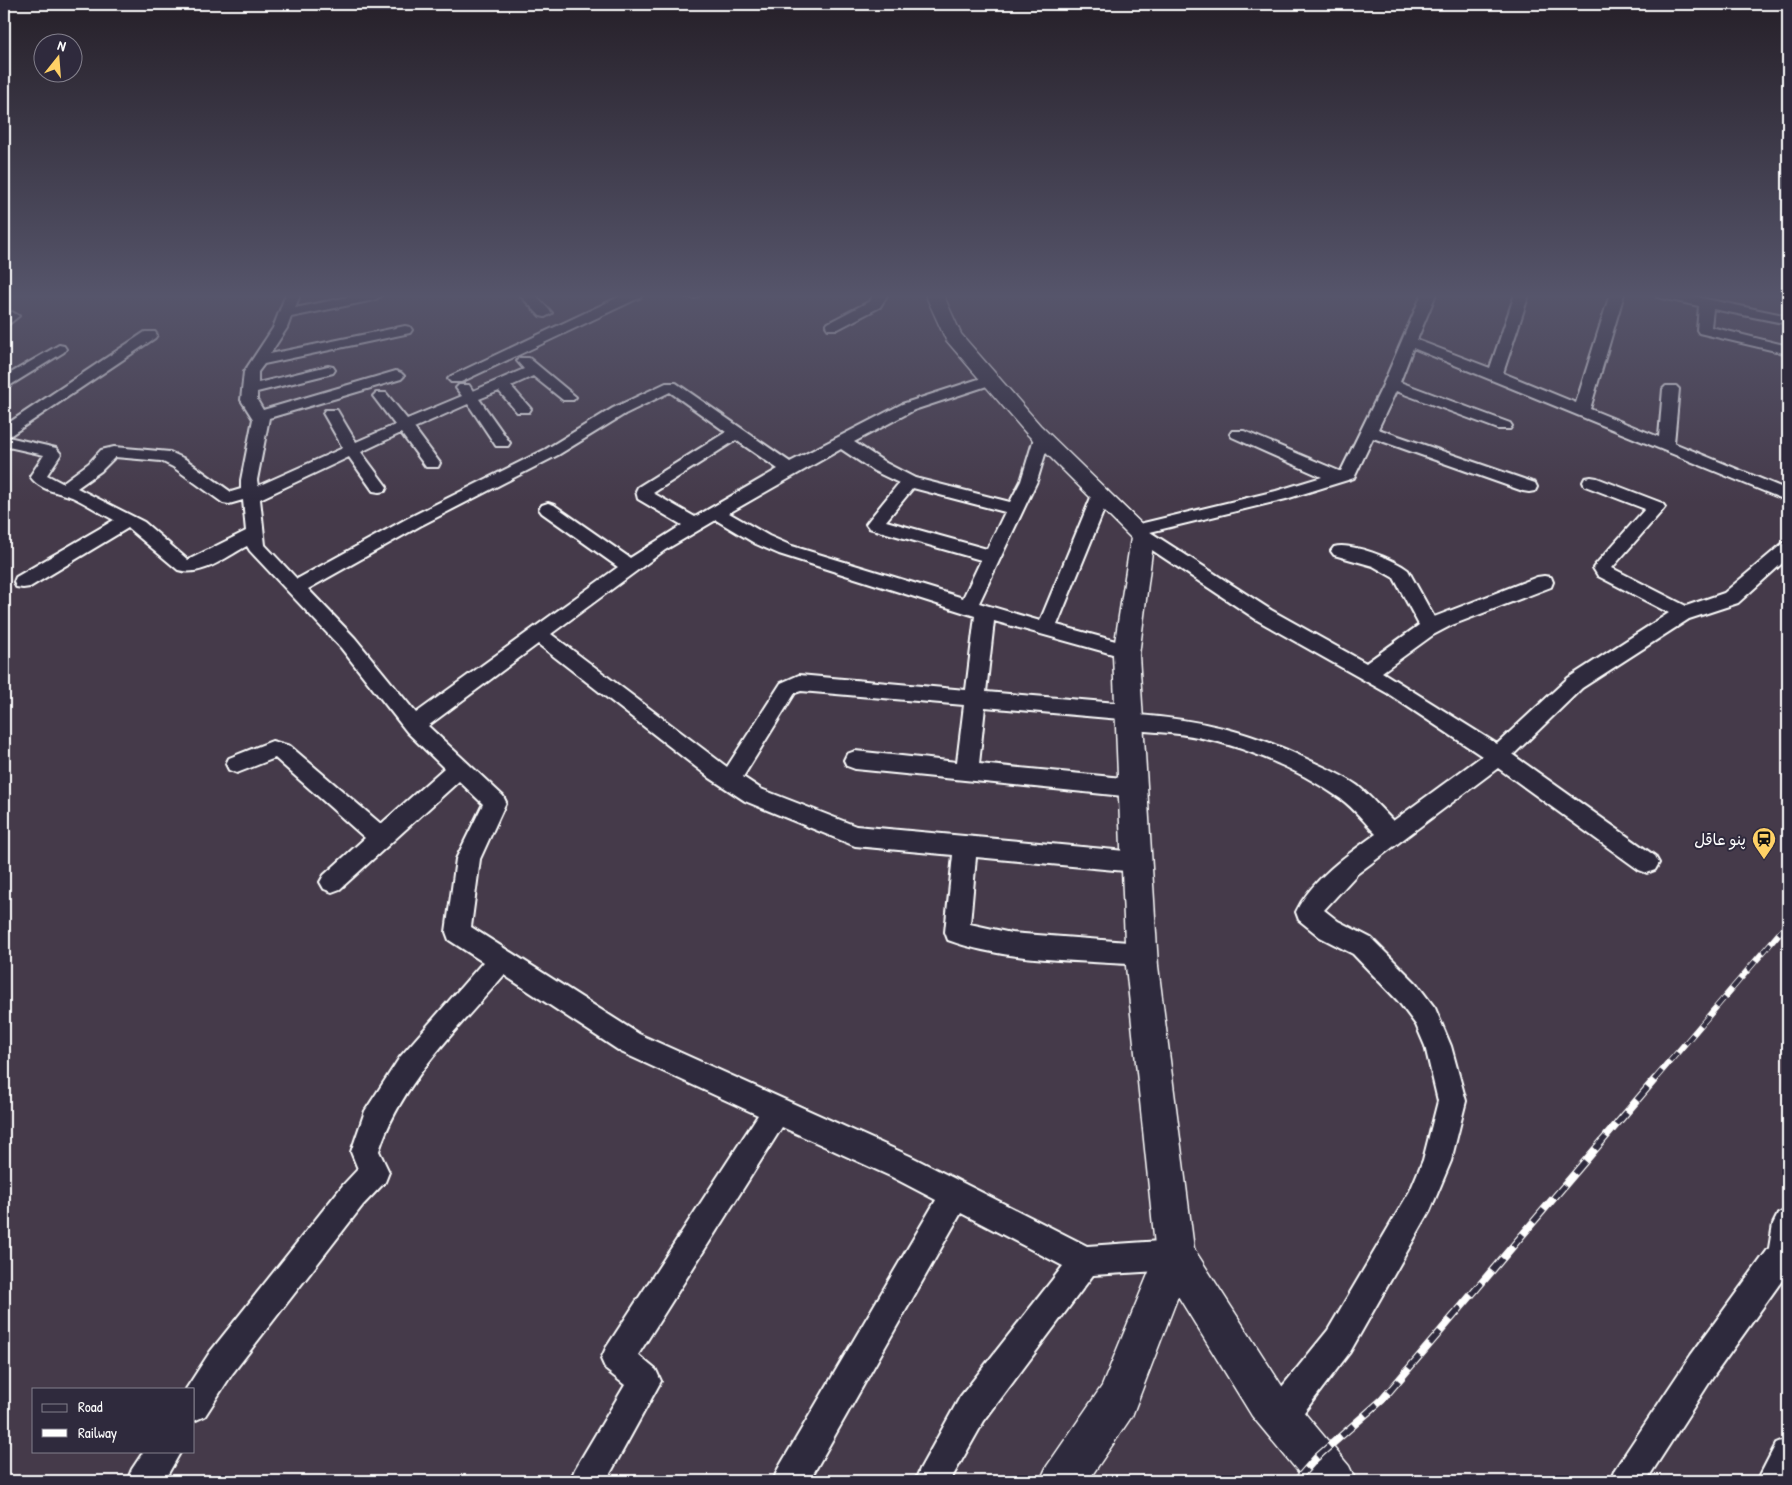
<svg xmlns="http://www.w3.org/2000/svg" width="1792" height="1485" font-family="'Patrick Hand','Playpen Sans Arabic',sans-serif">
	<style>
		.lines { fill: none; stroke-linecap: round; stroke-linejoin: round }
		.street-casing { stroke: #fff; stroke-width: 4 }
		.secondary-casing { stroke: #fff; stroke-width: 3 }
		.street { fill: #2f2a3d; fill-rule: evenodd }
		.secondary { fill: #2f2a3d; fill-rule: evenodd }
		.rail-far1-casing { stroke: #fff; stroke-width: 6 }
		.rail-casing { stroke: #fff; stroke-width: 8 }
		.rail-far1 { stroke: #2f2a3d; stroke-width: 4.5; stroke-dasharray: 12; stroke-linecap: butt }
		.rail { stroke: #2f2a3d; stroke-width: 5.5; stroke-dasharray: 16; stroke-linecap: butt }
		.labels { text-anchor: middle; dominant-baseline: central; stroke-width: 4; stroke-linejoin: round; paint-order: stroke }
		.poi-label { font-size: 16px; fill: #fff; stroke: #2f2a3d; text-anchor: end }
	</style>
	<rect width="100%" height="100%" fill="#453a4a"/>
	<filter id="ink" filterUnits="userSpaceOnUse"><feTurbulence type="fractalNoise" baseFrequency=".02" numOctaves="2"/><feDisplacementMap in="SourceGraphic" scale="10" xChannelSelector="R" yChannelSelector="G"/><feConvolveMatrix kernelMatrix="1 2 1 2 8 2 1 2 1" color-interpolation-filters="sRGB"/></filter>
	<g filter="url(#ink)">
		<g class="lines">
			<g class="street-casing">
				<path id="street" d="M286 294H300L295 308 363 294H379L381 296 374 300 291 317 287 328 270 354 405 326 410 327 412 330 410 333 405 334 264 364 258 372V383L328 366 333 367 335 370 333 373 257 392V400L263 410 396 371 401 373 404 376 401 379 269 418 257 480 258 486 343 448 323 413 325 410H337L356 442 395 425 373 396 376 393H386L407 419 462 396 456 388 459 385H469L473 391 524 369 517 361 519 358H529L576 397 573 400H563L533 376 511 386 531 409 529 412H517L499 391 479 399 510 443 508 446H496L468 404 414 428 440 463 438 467H426L401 433 361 452 387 487 385 491 379 492 373 491 349 457 260 499 265 545 297 579 408 518 546 449 613 408 666 383H676L790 462 902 404 991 375 996 377 999 380 996 383 914 410 854 442 886 463 915 478 1010 502 1021 481 1034 438 1036 435H1048L1050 438 1037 481 979 603 1040 621 1092 495 1095 491 1101 490 1107 491 1110 495 1057 625 1134 646 1137 651 1134 656 1127 658 994 621 986 692 1129 704 1136 706 1139 712 1138 715C1203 720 1252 732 1311 761 1326 768 1344 776 1358 786 1370 796 1382 810 1393 821L1482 756 1387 693 1257 620 1137 540 1135 535 1131 534 1128 530 1131 526 1276 491 1322 477 1232 437 1230 434 1232 431H1244L1339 471H1341L1382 387 1422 294H1436L1417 340 1490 368 1515 294H1529L1503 373 1576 403 1610 294H1624L1590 409 1659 437 1663 389 1666 386H1676L1679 389 1674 443 1788 490V501L1413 348 1400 382 1510 423 1512 426 1510 429H1498L1396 391 1378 429 1535 483 1537 487 1535 491 1529 492 1523 491 1373 438 1354 478 1286 499 1150 532 1271 610 1366 663 1419 625 1394 578 1373 566 1334 555 1331 551 1334 547C1351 542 1393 559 1408 570L1434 617 1537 577 1544 576 1551 577 1553 582 1551 587 1452 625 1433 635 1382 672 1497 744 1568 678 1669 613 1598 576 1593 568 1596 564 1645 509 1585 486 1583 482 1585 478 1591 477 1597 478 1662 503 1665 507 1662 511 1612 568 1686 606 1724 593 1782 544 1788 542V558L1738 603 1689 619 1582 688 1513 755 1655 856 1659 863 1655 870 1647 873 1639 870 1498 768 1357 874 1324 910 1338 921 1371 938 1416 983 1435 1008 1451 1046 1466 1101 1451 1161 1430 1211 1350 1352 1292 1428 1280 1432 1268 1428 1264 1416 1268 1404 1328 1330 1410 1191 1423 1160 1438 1101 1425 1046 1416 1025 1398 1001 1353 954 1320 937 1299 920 1296 912C1311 880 1348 854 1376 834 1365 823 1354 808 1341 799 1296 767 1233 741 1179 734 1162 732 1146 731 1129 730L1122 728 1119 722 1120 719 985 707 979 764 1133 779 1141 782 1144 788 1141 794 1133 797 855 769 847 766 844 760 847 754 855 751 957 762 964 705 801 691 795 693 743 777 761 789 856 826 1136 852 1144 855 1148 862 1144 869 1136 872 976 857 970 924 1011 933 1141 943 1150 946 1153 954 1150 962 1141 965C1078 960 1008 962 948 940L945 932 953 855 855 846 745 801 710 778 538 644 428 726 503 796 506 802 480 859 471 927 639 1034 910 1156 1087 1246 1175 1240 1186 1244 1190 1255 1186 1266 1175 1270 1093 1275 984 1421 950 1481H915L920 1469 960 1397 1063 1266 961 1213 809 1481H773L778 1469 936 1200 890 1176 782 1127 638 1355 656 1370 661 1381 606 1481H570L575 1469 625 1385 606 1370 601 1359 606 1348 758 1115 621 1052 504 975C458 1029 401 1082 379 1151L389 1172 385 1182 363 1205 232 1374 205 1416 194 1421V1389H186L210 1352 343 1185 358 1169 351 1152 365 1111 400 1057 483 962 449 940 446 932 456 859 483 804 459 781 340 889 332 892 324 889 320 882 324 875 365 838 275 758 237 773 229 770 226 764 229 758 272 741 290 746 381 824 444 768 407 732 341 648 250 551 247 546C226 557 202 577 178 570L128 528 30 587 23 588 16 587 14 582 16 577 114 520C100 513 86 503 72 497 57 492 39 490 30 476L44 455 4 446V426L145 332H155L157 335 155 338 8 437 56 448 61 454 47 475 62 483 89 463 101 450 114 447 170 452 185 459 231 492 241 489V480L253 419 241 400 244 372 273 328ZM670 392 726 432 638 487 636 491 638 499 682 525 630 558 554 505 548 503 542 505 539 509 542 513 618 567 416 713 355 638 308 589 420 526 558 455 625 414ZM736 440 778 469 695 517 653 493ZM841 449 874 471 899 483 869 520 866 524 869 528 981 560 963 598 792 546 769 536 729 513ZM115 457 161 461 173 467 223 503 229 504 243 500 246 531 188 560 144 522 77 488 101 471ZM913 488 1005 512 987 549 886 521ZM716 520 756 544 779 554 975 616 966 690 799 675 781 683 727 767 551 634 665 550Z
					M519 294H534L552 313 545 317 540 316Z
					M625 294H643L641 297 461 382H451L448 379 451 376Z
					M683 294H702L695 298 685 297Z
					M874 294H888L880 307 838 329H828L826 326 828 323 870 301Z
					M1655 294H1682L1788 316V324L1713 309 1711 327 1788 346V354L1699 333 1697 330 1699 306 1657 297Z
					M12 312 19 316 9 324 4 325V315Z
					M59 345 64 346 66 349 64 352 9 386 4 387V377Z
					M1788 1209V1272L1713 1377 1646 1481H1610L1615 1469 1691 1355 1769 1248 1773 1224 1778 1214Z
					M1788 1439V1481H1757L1776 1444Z
					M144 1451H181L164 1481H127L132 1469Z"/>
			</g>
			<g class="secondary-casing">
				<path id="secondary" d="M925 294H943L961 334 1040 425 1154 536 1139 655 1158 966 1194 1249 1282 1386 1349 1466 1356 1481H1306L1252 1416 1178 1296 1132 1416 1088 1481H1040L1047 1466 1102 1386 1156 1255 1126 966 1113 655 1131 538 1026 433 946 340Z"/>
			</g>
			<use href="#street" class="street"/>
			<use href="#secondary" class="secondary"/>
			<g class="rail-far1-casing">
				<path id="rail-far1" d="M1654 1080 1788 923"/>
			</g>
			<g class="rail-casing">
				<path id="rail" d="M1296 1481 1316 1458 1382 1400 1655 1079"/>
			</g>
			<use href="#rail-far1" class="rail-far1"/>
			<use href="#rail" class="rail"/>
		</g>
	</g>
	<linearGradient id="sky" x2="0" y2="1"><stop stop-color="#262029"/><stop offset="0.59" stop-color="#56556b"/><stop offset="1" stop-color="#56556b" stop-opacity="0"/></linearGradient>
	<rect width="1792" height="502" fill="url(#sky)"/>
	<defs>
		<g id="station-pin" transform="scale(1.25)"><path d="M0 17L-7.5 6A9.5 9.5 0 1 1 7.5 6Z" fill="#ffd166" stroke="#2f2a3d"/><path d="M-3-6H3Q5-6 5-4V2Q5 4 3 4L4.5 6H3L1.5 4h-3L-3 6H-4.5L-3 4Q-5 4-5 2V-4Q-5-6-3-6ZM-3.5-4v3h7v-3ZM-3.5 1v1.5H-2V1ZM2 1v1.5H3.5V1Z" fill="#111"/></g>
	</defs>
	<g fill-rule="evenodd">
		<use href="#station-pin" x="1764" y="839"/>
	</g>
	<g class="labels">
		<g class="poi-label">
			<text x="1746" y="839">پنو عاقل</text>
		</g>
	</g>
	<rect width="1792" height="1485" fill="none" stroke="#2f2a3d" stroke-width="20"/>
	<rect x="10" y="10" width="1772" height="1465" fill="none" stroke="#fff" stroke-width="2" filter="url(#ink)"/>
	<rect x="32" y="1388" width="162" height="65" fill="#2f2a3d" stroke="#827f8b"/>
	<rect x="42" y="1404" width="25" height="8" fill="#2f2a3d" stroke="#827f8b"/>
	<text x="78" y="1412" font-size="15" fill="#ffffff">Road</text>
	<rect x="42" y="1429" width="25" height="8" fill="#ffffff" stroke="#827f8b"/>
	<text x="78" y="1438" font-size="15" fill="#ffffff">Railway</text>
	<g transform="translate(58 58) rotate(17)"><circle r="24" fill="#2f2a3d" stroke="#827f8b"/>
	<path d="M0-4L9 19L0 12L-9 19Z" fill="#ffd166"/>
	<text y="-8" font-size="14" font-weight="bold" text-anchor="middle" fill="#ffffff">N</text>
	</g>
</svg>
